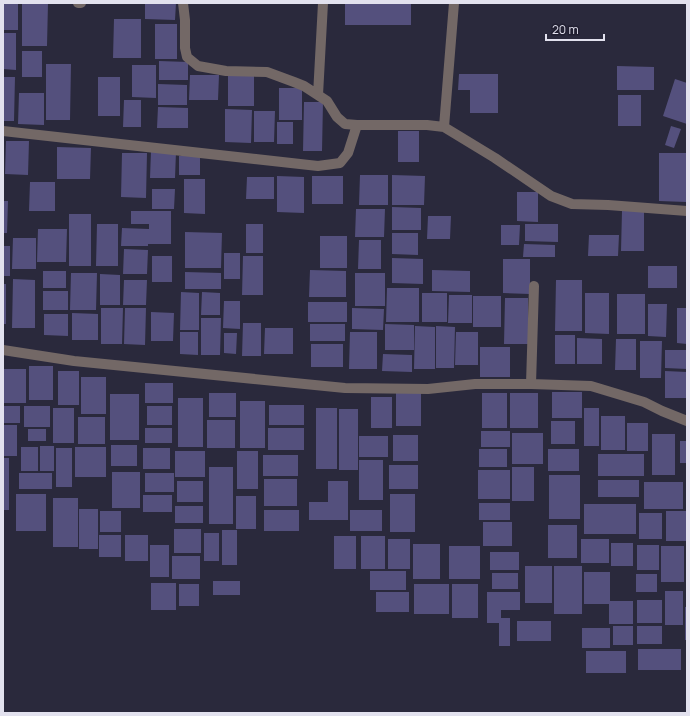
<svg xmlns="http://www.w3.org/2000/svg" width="690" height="716" font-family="Manrope,sans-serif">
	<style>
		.building { fill: #54507d }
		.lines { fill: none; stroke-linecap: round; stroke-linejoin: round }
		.minor { stroke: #736866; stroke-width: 10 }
	</style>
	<rect width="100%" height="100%" fill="#2a293c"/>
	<path class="building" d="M3 3H18V30H3Z
		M22 3H48L47 46H22Z
		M145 3H176L175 20 145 19Z
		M345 3H411V25H345Z
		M114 19H141V58H113Z
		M155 24H177V59H155Z
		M3 33H16V70L3 69Z
		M22 51H42V77H22Z
		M159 61 188 62V80H159Z
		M46 64H71L70 120H46Z
		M132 65H156V98L132 97Z
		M617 66 654 67V90H617Z
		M228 73H254V106H228Z
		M459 74H498V113H470V90H458Z
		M190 75H219L218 100H189Z
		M3 77H15L14 121H3Z
		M98 77H120V116H98Z
		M675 79 687 83V124L663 116Z
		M158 84 187 85V105H158Z
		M279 88H302V120H279Z
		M19 93H44V125L18 124Z
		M618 95H641V126H618Z
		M124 100H141V127H123Z
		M304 102H323L322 151H303Z
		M158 107 188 108V128H157Z
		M225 109 252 110 251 143 225 142Z
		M254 111H275L274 142H254Z
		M277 122H293V144H277Z
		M671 126 681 129 674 148 665 145Z
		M398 131H419V162H398Z
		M6 141H29L28 175 5 174Z
		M57 147 91 148 90 179H57Z
		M151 151 176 152 175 178H150Z
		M122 153H147L146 198 121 197Z
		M659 153H687L686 202 659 201Z
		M179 156H200V175H179Z
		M360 175H388V205H359Z
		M392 175 425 176 424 205H392Z
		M277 176 304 177V213L277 212Z
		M312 176H343V204H312Z
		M247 177H274V199H246Z
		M184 179H205V214L184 213Z
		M30 182H55V211H29Z
		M152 189H175L174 209H152Z
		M517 192H538V222L517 221Z
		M3 201H8L7 233H3Z
		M392 207 421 208V230H392Z
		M356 209H385L384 237H355Z
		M131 211H171V244H148V239V246H121L122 228 149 229V224H131Z
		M622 211H644V251H621Z
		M69 214H91V266H69Z
		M428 216H451L450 239H427Z
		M97 224H118V266H96Z
		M246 224H263V253H246Z
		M525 224H558V242L525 241Z
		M501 225H520L519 245H501Z
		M38 229H67L66 262H37Z
		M185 232 222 233 221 268H185Z
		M392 233H418V255L392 254Z
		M589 235H619L618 256H588Z
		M320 236H347V268H320Z
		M13 238H36V269H12Z
		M359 240H381V269H358Z
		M524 244 555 245V257H523Z
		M3 246H10V276H3Z
		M124 249 148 250 147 274H123Z
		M224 253H240V279H224Z
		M152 256H172V282H152Z
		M243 256H263V295H242Z
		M392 258 423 259V284L392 283Z
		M503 259H530V294L503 293Z
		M648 266H677V288H648Z
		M310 270 346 271V297H309Z
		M432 270 470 271V292L432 291Z
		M43 271H66V288H43Z
		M185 272 221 273V289H185Z
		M71 273H97L96 310H70Z
		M355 273H385V306H355Z
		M100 274 120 275V305H100Z
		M13 279 35 280V328H12Z
		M124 280H147L146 305H123Z
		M556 280H582V331H555Z
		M3 284H6V324H3Z
		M387 288H419V322H386Z
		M43 291H68V310H43Z
		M181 292 199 293V330H180Z
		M202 292 220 293V315H201Z
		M422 293H447V322H422Z
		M585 293H609V334L585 333Z
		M617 294H645V334H617Z
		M449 295H472V323H448Z
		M473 296H501V327H473Z
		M505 298H528V344H504Z
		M224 301H240V329L223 328Z
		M308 302H347V322H308Z
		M648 304H667L666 337 648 336Z
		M101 308H123L122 344H101Z
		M125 308H146L145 345 124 344Z
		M352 308 384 309 383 330 352 329Z
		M677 308H687V344L677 343Z
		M151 312 174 313 173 341H151Z
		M72 313 98 314V340H72Z
		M44 314H68V336L44 335Z
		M201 318H221L220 355H201Z
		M243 323H261V356H242Z
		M310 324H345V341H310Z
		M385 324 414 325V350H385Z
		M415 326 435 327V369H414Z
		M436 326 455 327 454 368H436Z
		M265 328H293V354H264Z
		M180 332H198V355L180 354Z
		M350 332H377V369H349Z
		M456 332H478V365H455Z
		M224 333H237L236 354 224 353Z
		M555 335H575V364H555Z
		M577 338 602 339V364H577Z
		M616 339H636V370H615Z
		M640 341H662L661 378H640Z
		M311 344H343V367H311Z
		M480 347H510V377H480Z
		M665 350H687V369L665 368Z
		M383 354 412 355V372L382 371Z
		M29 366H53V400H29Z
		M4 369H26V403H4Z
		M58 371H79V405H58Z
		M665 371 687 372V398H665Z
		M81 377H106V414H81Z
		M145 383H173V403H145Z
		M396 392H421V426H396Z
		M552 392H582V418H552Z
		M209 393H236V417H209Z
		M482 393H507V428H482Z
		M510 393H538V428H510Z
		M110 394H139V440H110Z
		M371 397H392V428H371Z
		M178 398H203V447H178Z
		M240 401H265V448H240Z
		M269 405H304V425H269Z
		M3 406H20V423H3Z
		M24 406H50V427H24Z
		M147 406H172V425H147Z
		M53 408H74V443H53Z
		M316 408H337V469H316Z
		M584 408H599V446H584Z
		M339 409H358V470H339Z
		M601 416H625V450H601Z
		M78 417H105V444H78Z
		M207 420H235V448H207Z
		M551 421H575V444H551Z
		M627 423H648V451H627Z
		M3 425H17V456H3Z
		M145 428H172V443H145Z
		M268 428H304V450H268Z
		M28 429H46V441H28Z
		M481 431H510V447H481Z
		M512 433H543V464H512Z
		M652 434H675V475H652Z
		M393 435H418V461H393Z
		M359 436H388V457H359Z
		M680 441H687V463H680Z
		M111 445H137V466H111Z
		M40 446H54V471H40Z
		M21 447H38V471H21Z
		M75 447H106V477H75Z
		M56 448H72V487H56Z
		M143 448H170V469H143Z
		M479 449H507V467H479Z
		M548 449H579V471H548Z
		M175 451H205V477H175Z
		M237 451H258V489H237Z
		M598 454H644V476H598Z
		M263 455H298V476H263Z
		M3 458H9V510H3Z
		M359 460H383V500H359Z
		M389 465H418V489H389Z
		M209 467H233V524H209Z
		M512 467H534V501H512Z
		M478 470H510V499H478Z
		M112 472H140V508H112Z
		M19 473H52V489H19Z
		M145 473H174V492H145Z
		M549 475H580V519H549Z
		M264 479H297V506H264Z
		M598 480H639V497H598Z
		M177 481H203V502H177Z
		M328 481H348V520H309V502H328Z
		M644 482H683V509H644Z
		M16 494H46V531H16Z
		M390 494H415V532H390Z
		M143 495H172V512H143Z
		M236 496H256V529H236Z
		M53 498H78V547H53Z
		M479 503H510V520H479Z
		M584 504H636V534H584Z
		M175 506H203V523H175Z
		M79 509H98V549H79Z
		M264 510H299V531H264Z
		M350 510H382V531H350Z
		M100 511H121V532H100Z
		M666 511H687V541H666Z
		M639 513H662V539H639Z
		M483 522H512V546H483Z
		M548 525H577V558H548Z
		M174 529H201V553H174Z
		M222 530H237V565H222Z
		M204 533H219V561H204Z
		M99 535H121V557H99Z
		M125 535H148V561H125Z
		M334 536H356V569H334Z
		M361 536H385V569H361Z
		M388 539H410V569H388Z
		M581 539H609V563H581Z
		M611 543H633V566H611Z
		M413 544H440V579H413Z
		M150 545H169V577H150Z
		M637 545H659V570H637Z
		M449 546H480V579H449Z
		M661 546H684V582H661Z
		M490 552H519V570H490Z
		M172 556H200V579H172Z
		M525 566H552V603H525Z
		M554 566H582V614H554Z
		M370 571H406V590H370Z
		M584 572H610V601H633V624H609V604H584Z
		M492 573H518V589H492Z
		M636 574H657V592H636Z
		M213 581H240V595H213Z
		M151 583H176V610H151Z
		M179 584H199V606H179Z
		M414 584H449V614H414Z
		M452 584H478V618H452Z
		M665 591H683V625H665Z
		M376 592H409V612H376Z
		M487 592H520V610H501V618H510V646H499V623H487Z
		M637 600H662V623H637Z
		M685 607H687V640H685Z
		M517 621H551V641H517Z
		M613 626H633V645H613Z
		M637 626H662V644H637Z
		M582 628H610V648H582Z
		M638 649H681V670H638Z
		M586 651H626V673H586Z"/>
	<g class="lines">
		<path class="minor" d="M78 3H81
			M183 3 185 20V48L187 57 198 66 226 71 267 72 294 82 304 86 327 101 337 117 345 124 357 125H427L444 127 495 158 551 196 572 204 608 205 687 211
			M318 95 323 3
			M444 127 454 3
			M3 131 318 166 340 163 348 153 357 125
			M3 350 74 361 345 388 428 389 475 384H531L591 386 644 402 662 411 687 421
			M531 384 534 286"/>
	</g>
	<rect width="690" height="716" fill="none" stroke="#e2e1ee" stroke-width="8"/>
	<path d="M546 34v6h58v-6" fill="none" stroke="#e2e1ee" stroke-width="2"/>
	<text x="552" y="34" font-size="12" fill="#e2e1ee" stroke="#211f31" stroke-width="3" paint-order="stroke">20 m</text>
</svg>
